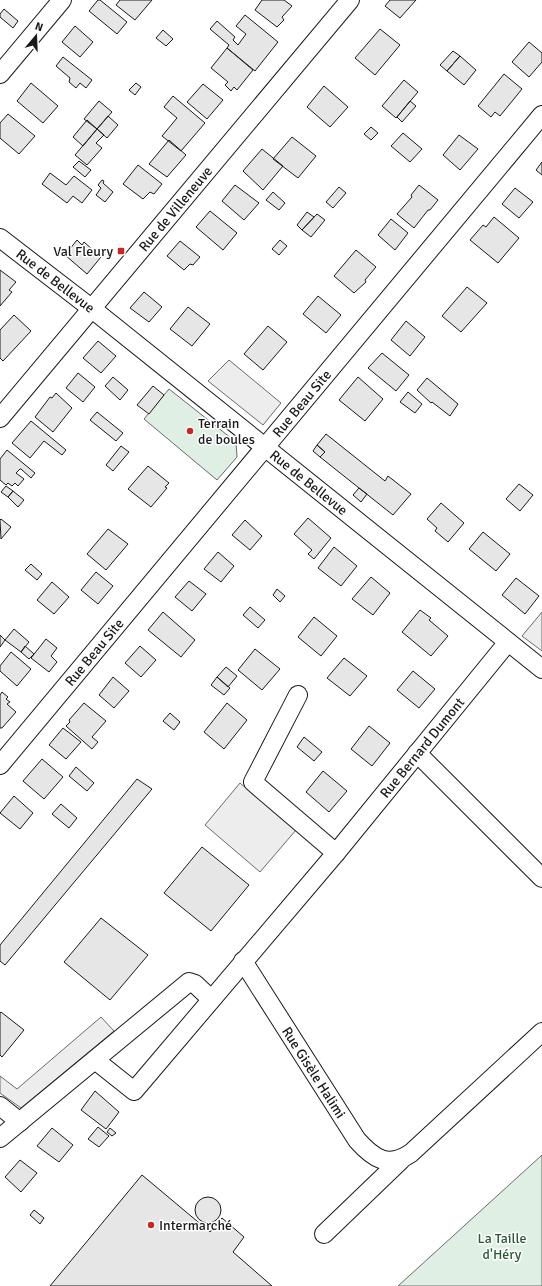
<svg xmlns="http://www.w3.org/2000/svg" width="542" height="1286" font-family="Signika,sans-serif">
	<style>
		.green { fill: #e0efe3; stroke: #6a6a6a }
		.parking { fill: #ededed; stroke: #6a6a6a }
		.building { fill: #e6e6e6; stroke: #1a1a1a }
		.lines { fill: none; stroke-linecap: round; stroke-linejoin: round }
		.minor-casing { stroke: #1a1a1a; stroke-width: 20 }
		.minor { stroke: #fff; stroke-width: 18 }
		.poi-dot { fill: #c62828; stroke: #fff; stroke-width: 1.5 }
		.labels { text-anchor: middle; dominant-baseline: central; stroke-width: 3; stroke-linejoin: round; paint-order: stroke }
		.street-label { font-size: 14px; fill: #1a1a1a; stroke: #fff }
		.poi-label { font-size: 14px; fill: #1a1a1a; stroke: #fff; text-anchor: start }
		.park-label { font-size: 14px; fill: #2b5a34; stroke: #fff }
	</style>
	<rect width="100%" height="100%" fill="#fff"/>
	<path class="green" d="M169 389 236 442 237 457 217 480 144 419Z
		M542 1155V1286H398Z"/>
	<path class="parking" d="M229 360 281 403 263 425 208 381Z
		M542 612V651L522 636Z
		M240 783 296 830 260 872 205 825Z
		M101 1017 114 1031 21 1108 0 1093V1076L17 1089Z"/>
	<path class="building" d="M98 0H100L127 22 117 34 89 11Z
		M120 0H152L135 20 116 5Z
		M262 0H284L292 6 282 17 284 20 277 27 255 10Z
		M390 0H416L400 18 385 6Z
		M4 9 18 21 13 28 0 17V14Z
		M245 15 278 42 255 71 227 48 229 45 210 29 217 21 235 37 233 40 238 45 246 34 236 26Z
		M75 26 93 42 80 57 62 42Z
		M380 29 400 45 375 75 355 58Z
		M163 30 173 39 166 46 156 38Z
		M529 42 542 53V62L529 77 512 62Z
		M227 48 253 70 237 90 234 87 231 91 225 85 228 82 211 68Z
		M453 51 460 56 447 71 440 65Z
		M460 56 476 70 464 85 447 71Z
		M63 57 92 80 86 88 80 83 76 88 69 82 70 78 56 66Z
		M504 74 522 89 500 116 495 112 491 117 478 106Z
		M404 80 418 92 396 118 382 106Z
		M31 83 58 106 43 123 17 101Z
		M136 83 141 87 135 95 129 90Z
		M203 84 223 100 207 119 187 102Z
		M324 86 348 107 330 127 307 107Z
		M173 96 205 123 181 151 162 136 177 118 164 107Z
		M99 101 112 112 97 129 84 119Z
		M410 101 416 106 402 122 397 117Z
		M8 114 35 136 19 154 0 138V123Z
		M108 116 118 125 107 138 97 129Z
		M87 120 97 129 83 146 73 137Z
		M371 127 378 133 371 140 364 134Z
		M97 129 104 135 96 143 102 148 87 165 75 155Z
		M403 133 422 149 410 162 391 146Z
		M459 135 478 149 460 170 443 155Z
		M292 137 316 156 298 178 273 159Z
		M169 140 186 155 167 177 149 164Z
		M262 149 283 166 263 190 243 171Z
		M79 161 91 170 85 177 73 167Z
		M542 162V175L536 170Z
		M138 165 162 184 154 194 150 192 143 199 123 184Z
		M50 173 66 185 74 176 92 190 82 203 73 196 67 203 42 184Z
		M102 180 104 181 103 183 113 192 105 202 96 195 101 188 98 185Z
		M235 185 259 203 244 220 222 201Z
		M419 185 438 200 430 210H428L414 228 397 214 412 197 411 195Z
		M339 187 346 193 333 208 326 202Z
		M515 188 533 202 519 218 502 204Z
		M273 192 285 203 279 210 266 200Z
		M210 211 237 233 223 250 196 227Z
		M307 212 314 217 302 230 297 225Z
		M317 214 325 220 311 237 302 230Z
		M494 217 519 238 498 263 470 240 483 225 486 227Z
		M391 219 408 233 395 250 378 235Z
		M77 240 82 245 84 242 101 257 87 274 65 255Z
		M280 240 287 246 279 255 272 249Z
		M180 241 200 257 193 265 190 264 184 270 167 256Z
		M356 250 376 267 365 280 366 282 354 293 334 276Z
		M0 270 16 282 9 290 12 292 0 306Z
		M467 287 487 303 461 332 442 316Z
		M144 292 162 307 149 322 130 308Z
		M318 296 341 315 326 333 303 314Z
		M188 307 210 324 192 346 170 329Z
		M14 315 31 331 3 361 0 358V330Z
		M406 321 425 337 410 356 391 340Z
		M268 326 287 342 263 370 244 354Z
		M98 341 116 356 101 373 83 358Z
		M382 353 409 375 396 391 368 368Z
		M78 373 95 387 83 402 66 388Z
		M113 377 128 390 120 400 105 386Z
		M358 377 383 399 365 421 339 400Z
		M427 378 458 404 450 416 432 402 431 403 417 390Z
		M153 386 164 395 149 414 137 405Z
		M408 392 422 404 415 413 400 402Z
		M56 393 72 408 53 432 35 417 50 397 52 398Z
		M97 412 123 433 116 441 90 420Z
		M31 421 66 450 62 455 44 441 30 458 12 443Z
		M326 434 385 481 388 476 411 494 393 515 320 457 325 452 317 445Z
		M317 445 325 452 320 457 313 451Z
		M121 446 129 452 113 471 106 465Z
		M7 450 35 473 31 478 21 469H20L16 473 24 479 18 486 15 483 12 486 8 483 6 485 0 480V459Z
		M148 466 169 483 165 487 167 488 151 507 128 489Z
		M519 484 533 495 520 511 506 499Z
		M6 486 13 491 8 497 1 492Z
		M359 488 367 494 361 502 353 495Z
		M13 491 24 500 18 507 8 497Z
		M441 503 464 523 448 542 435 531 437 528 427 519Z
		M308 518 331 538 314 559 308 554 312 550 294 534Z
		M1 519 11 527 1 539 0 520Z
		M245 520 262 536 250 550 232 535Z
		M108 529 128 544 106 570 87 554Z
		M483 532 510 554 496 571 469 549Z
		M334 547 357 566 341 586 318 568Z
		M218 552 234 566 221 582 204 569Z
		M31 564 42 574 37 580 25 570Z
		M96 572 113 586 98 604 81 590Z
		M371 577 390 593 373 615 352 599Z
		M516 578 539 596 525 614 502 595Z
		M189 581 206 594 192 611 175 597Z
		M52 582 69 597 54 614 37 600Z
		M277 589 285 596 280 602 273 595Z
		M250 607 265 620 258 628 243 615Z
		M420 610 431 618 429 620 448 636 431 656 402 632Z
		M163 612 195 640 181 657 148 630Z
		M314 617 337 636 321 656 298 637Z
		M14 629 29 642 21 652 5 640Z
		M0 635 5 640 0 647Z
		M46 639 57 648 51 656 57 662 49 672 31 658Z
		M25 646 34 654 29 659 21 652Z
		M140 646 156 660 141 677 125 663Z
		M255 649 280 669 262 690 238 670Z
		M11 652 31 669 17 686 0 671V666Z
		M344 658 367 676 350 696 327 678Z
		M226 667 237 676 228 687 217 677Z
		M413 671 435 689 419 708 397 690Z
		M113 677 129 691 114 708 99 695Z
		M217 677 230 688 224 695 211 685Z
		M2 692 8 697 6 699 10 702 7 704 16 712 2 728H0V695Z
		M84 703 106 721 92 737 98 742 92 749 66 726 70 722 69 720Z
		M227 703 247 720 224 749 204 732Z
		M170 713 180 722 174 730 163 721Z
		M369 726 390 743 372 766 351 749Z
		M63 728 81 742 66 759 49 745Z
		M304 737 322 752 314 761 297 747Z
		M42 759 63 777 44 799 23 781Z
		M76 767 94 783 87 791 69 776Z
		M323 771 347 791 329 812 306 792Z
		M137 779 152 789 5 965 0 961V945Z
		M14 796 33 813 20 829 0 813Z
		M61 804 77 818 69 828 52 814Z
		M202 847 249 885 211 931 164 893Z
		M101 918 148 955 110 1000 64 962Z
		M1 1012 24 1030 2 1057 0 1055V1013Z
		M95 1091 119 1112 106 1129 81 1110Z
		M98 1127 109 1136 99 1147 88 1139Z
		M52 1128 73 1145 59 1162 37 1146Z
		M110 1128 116 1133 112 1136 107 1132Z
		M20 1160 37 1173 21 1192 5 1177Z
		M142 1175 210 1232 222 1218 244 1237 233 1252 272 1286H50Z
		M195 1210a13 13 0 1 1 26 0a13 13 0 1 1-26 0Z
		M34 1210 44 1218 40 1224 30 1215Z"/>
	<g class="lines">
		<g class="minor-casing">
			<g id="minor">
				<path d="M0 74 62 0"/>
				<path id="s1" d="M0 238 91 308 542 669"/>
				<path id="s2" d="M0 418 350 0"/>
				<path d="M298 695 253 782 336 853"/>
				<path d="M417 753 542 878"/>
				<path id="s3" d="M0 765 542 115"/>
				<path id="s4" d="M243 961 357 1140C373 1158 388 1169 411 1153L542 1032"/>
				<path id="s5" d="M95 1060 134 1091 336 853 508 642"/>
				<path d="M0 1106 20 1122"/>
				<path d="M0 1138 189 982 195 984 211 999"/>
				<path d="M324 1234 401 1160"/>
			</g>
		</g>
		<use href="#minor" class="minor"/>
	</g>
	<g class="poi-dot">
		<rect x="117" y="247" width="8" height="8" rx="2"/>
		<circle cx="190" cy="431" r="4"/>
		<circle cx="151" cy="1225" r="4"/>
	</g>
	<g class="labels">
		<g class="street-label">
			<text stroke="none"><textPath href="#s2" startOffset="273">Rue de Villeneuve</textPath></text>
			<text stroke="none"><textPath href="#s1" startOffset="70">Rue de Bellevue</textPath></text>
			<text stroke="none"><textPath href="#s3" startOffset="471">Rue Beau Site</textPath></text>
			<text stroke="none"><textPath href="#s1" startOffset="394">Rue de Bellevue</textPath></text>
			<text stroke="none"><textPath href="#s3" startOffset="147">Rue Beau Site</textPath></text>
			<text stroke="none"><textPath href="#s5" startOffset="498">Rue Bernard Dumont</textPath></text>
			<text stroke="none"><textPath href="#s4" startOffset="132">Rue Gisèle Halimi</textPath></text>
		</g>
		<g class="poi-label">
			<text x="113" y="251" text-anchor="end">Val Fleury</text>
			<text x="198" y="423">Terrain<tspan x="198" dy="16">de boules</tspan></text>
			<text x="159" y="1225">Intermarché</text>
		</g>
		<g class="park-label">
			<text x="502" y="1238">La Taille<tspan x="502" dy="16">d'Héry</tspan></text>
		</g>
	</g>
	<g transform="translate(36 36) rotate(19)" stroke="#ffffff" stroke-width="3" paint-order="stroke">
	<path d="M0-3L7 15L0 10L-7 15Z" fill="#1a1a1a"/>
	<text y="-6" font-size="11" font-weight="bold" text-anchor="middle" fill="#1a1a1a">N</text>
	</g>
</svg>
